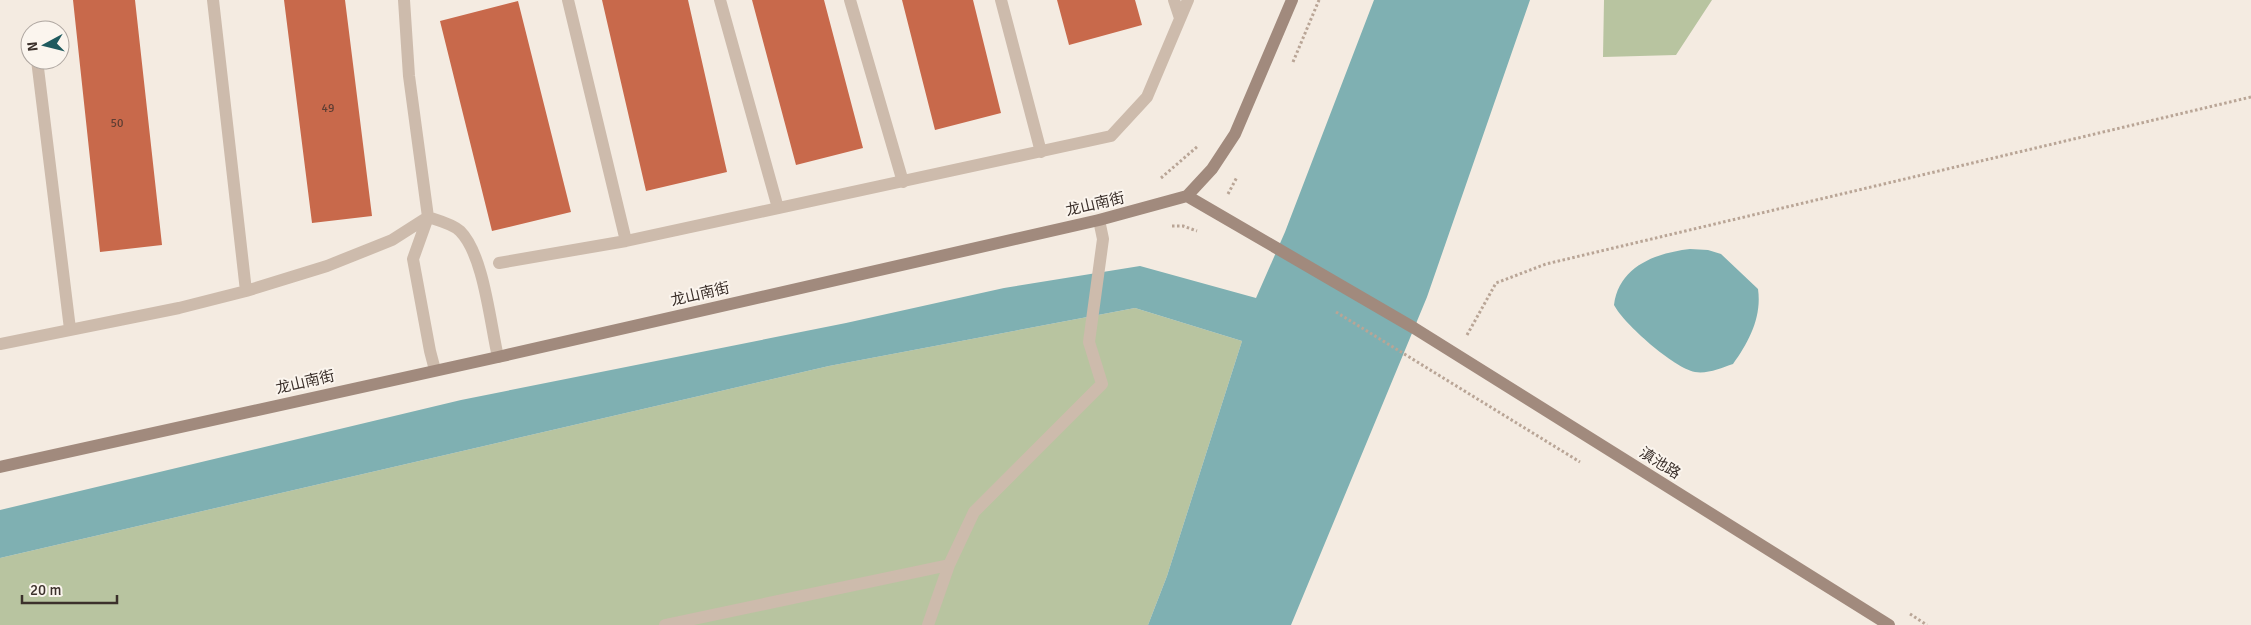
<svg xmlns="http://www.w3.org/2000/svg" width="2251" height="625" font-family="Signika,'Noto Sans SC',sans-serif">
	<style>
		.green { fill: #b8c4a0 }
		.water { fill: #7fb0b2 }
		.building { fill: #c8694b }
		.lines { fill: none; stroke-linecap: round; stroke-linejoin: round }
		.path { stroke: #b9a596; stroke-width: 3; stroke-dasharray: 2.5 2.5; stroke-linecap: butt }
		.street { stroke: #cdbbac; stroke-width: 12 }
		.secondary { stroke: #a18a7d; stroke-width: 12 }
		.labels { text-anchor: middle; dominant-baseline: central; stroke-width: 4; stroke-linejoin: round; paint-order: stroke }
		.number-label { font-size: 12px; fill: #5e3e33 }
		.street-label { font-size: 15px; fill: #3b302b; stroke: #fbf5ee }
	</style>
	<rect width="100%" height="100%" fill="#f4ebe1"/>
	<path class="green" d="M1604 0H1712L1676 55 1603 57Z
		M1135 308 1242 341 1167 576 1148 625H0V558L829 366Z"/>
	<path class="water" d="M1374 0H1530L1427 297 1291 625H1148L1167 576 1242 341 1135 308 829 366 0 558V510L461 400 846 323 1004 288 1140 266 1256 298 1285 232Z
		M1690 249 1708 250 1721 254 1758 289C1762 317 1749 342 1733 364 1721 368 1708 374 1695 372 1674 368 1624 324 1614 305 1619 266 1656 253 1690 249Z"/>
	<path class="building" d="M73 0H135L162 245 100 252Z
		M284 0H345L372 216 312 223Z
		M602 0H688L727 172 646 191Z
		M752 0H824L863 148 796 165Z
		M902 0H973L1001 113 935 130Z
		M1057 0H1135L1142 25 1069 45Z
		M518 1 571 212 492 231 440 21Z"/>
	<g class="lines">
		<path class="path" d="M1293 62 1319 0
			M1161 178 1198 146
			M1228 194 1237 177
			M1172 226H1183L1197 231
			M1336 312 1580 462
			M1467 335 1496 283 1546 264 2251 97
			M1910 614 1927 625"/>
		<path class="street" d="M213 0 246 291
			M404 0 409 76 428 217 413 259 430 351 435 370
			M568 0 626 241
			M720 0 778 208
			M850 0 903 182
			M1001 0 1041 152
			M1174 0 1180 18
			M37 60 70 329
			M428 217C437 220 453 224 460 231 484 255 490 323 498 357
			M499 263 626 241 1111 136 1147 97 1188 0
			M0 344 179 308 246 291 327 266 392 240 428 217
			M665 625 949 565
			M928 625 949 565 974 512 1102 384 1089 342 1103 239 1099 220"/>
		<path class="secondary" d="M1187 196 1414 328 1889 625
			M0 467 498 357 1099 220 1187 196 1212 169 1235 134 1292 0"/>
	</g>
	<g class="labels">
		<g class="number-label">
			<text x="328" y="108">49</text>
			<text x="117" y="123">50</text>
		</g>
		<g class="street-label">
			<text transform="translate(1095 204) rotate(-13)">龙山南街</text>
			<text transform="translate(700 294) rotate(-13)">龙山南街</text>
			<text transform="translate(305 382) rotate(-13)">龙山南街</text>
			<text transform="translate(1660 463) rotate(32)">滇池路</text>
		</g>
	</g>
	<g transform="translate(45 45) rotate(263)"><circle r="24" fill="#fbf5ee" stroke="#aea6a0"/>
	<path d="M0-4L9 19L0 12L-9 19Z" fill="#1f5a5e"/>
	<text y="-8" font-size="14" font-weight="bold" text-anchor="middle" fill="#3b302b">N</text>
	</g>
	<path d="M22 595v8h95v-8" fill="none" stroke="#3b302b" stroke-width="2.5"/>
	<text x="30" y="595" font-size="15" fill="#3b302b" stroke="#fbf5ee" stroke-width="4" paint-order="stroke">20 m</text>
</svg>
